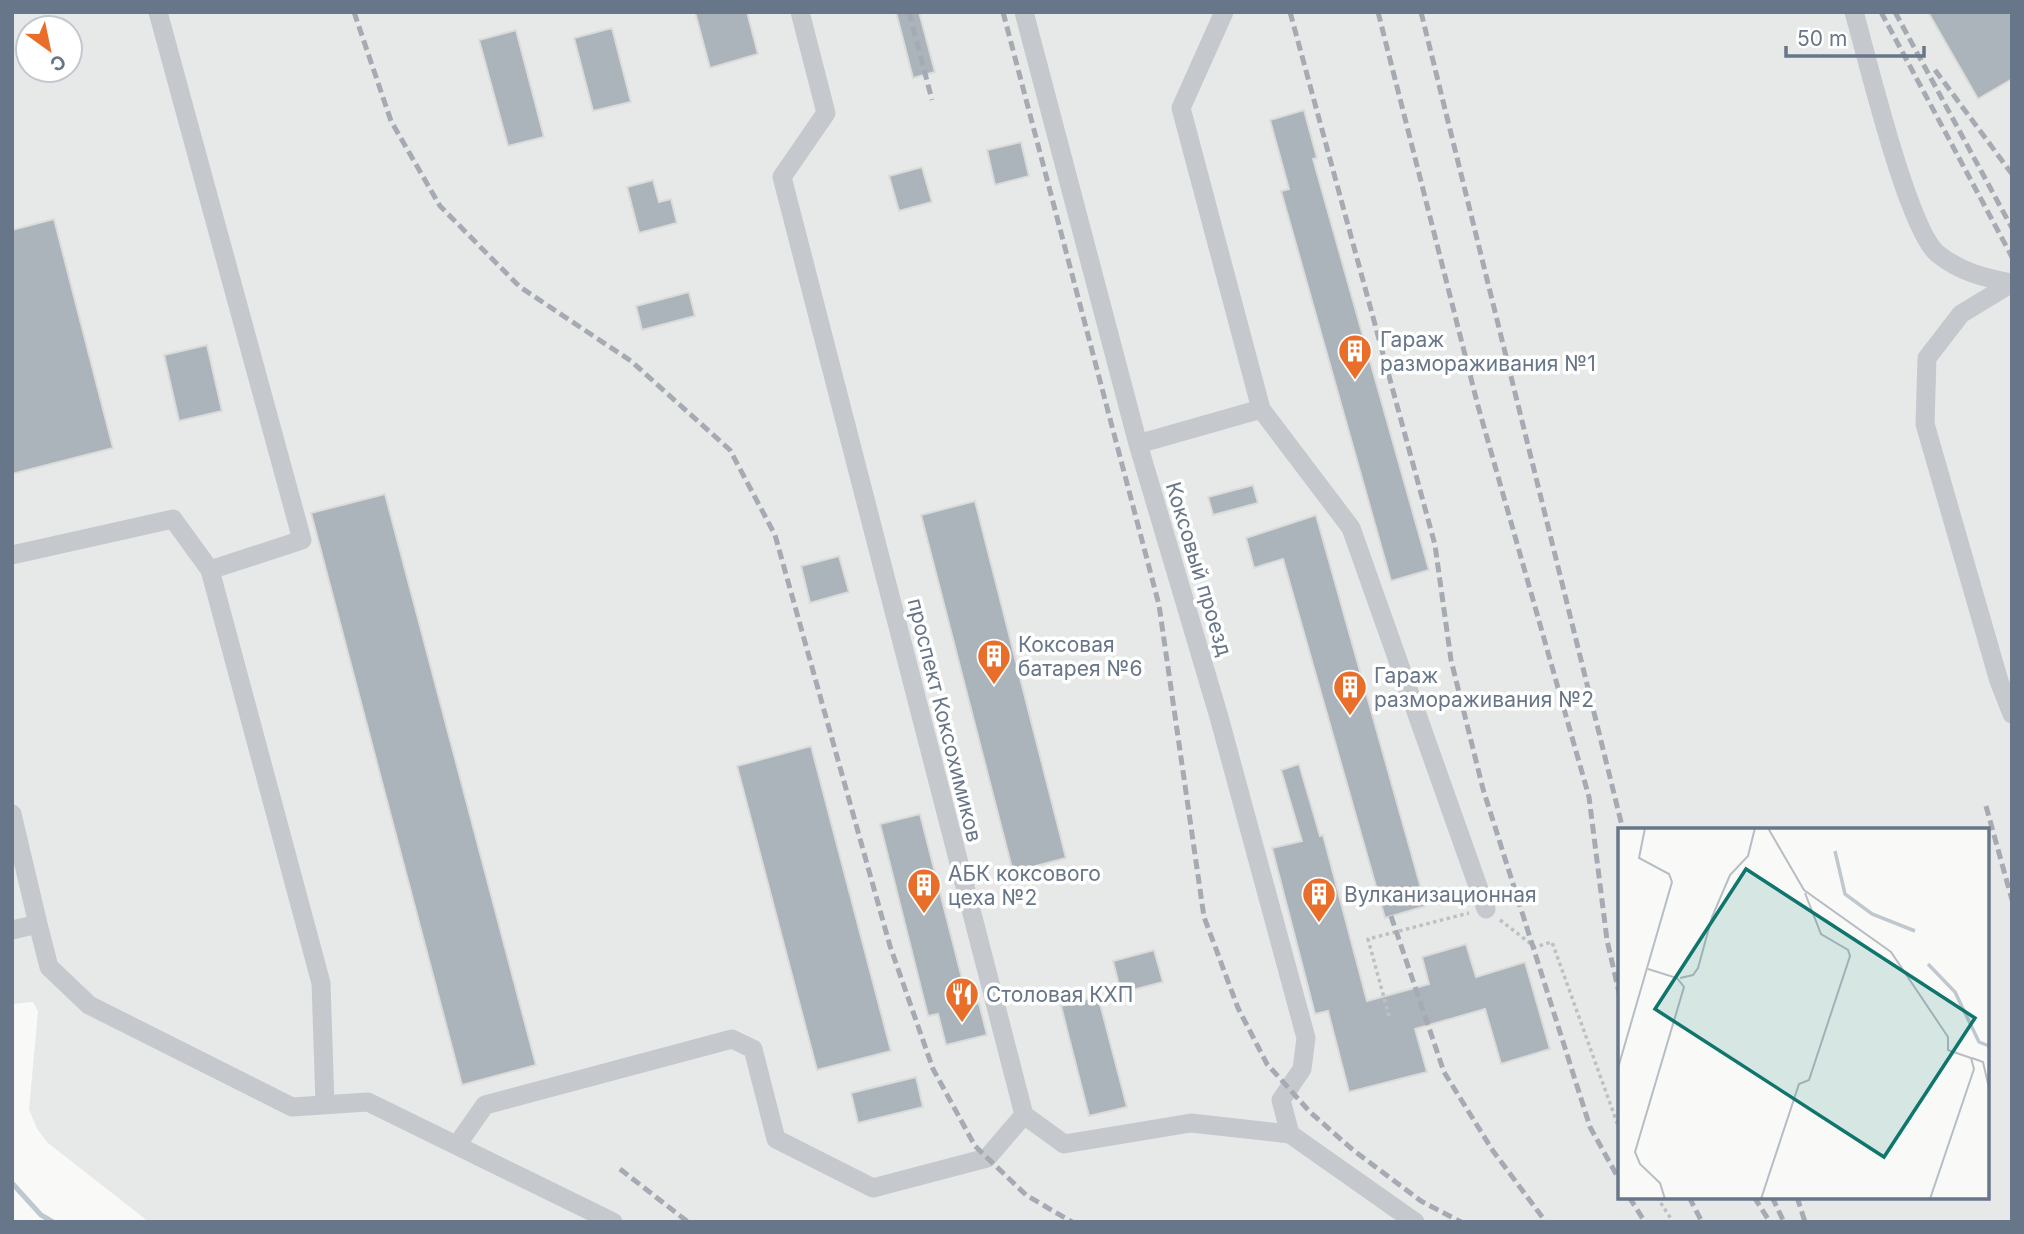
<svg xmlns="http://www.w3.org/2000/svg" width="2024" height="1234" font-family="Inter,sans-serif">
	<style>
		.built { fill: #e7e9e8; fill-rule: evenodd }
		.lines { fill: none; stroke-linecap: round; stroke-linejoin: round }
		.stream { stroke: #bfc8ce; stroke-width: 5 }
		.building { fill: #abb3bb; stroke: #dbdcda; stroke-width: 2 }
		.path { stroke: #bdc0c3; stroke-width: 3.5; stroke-dasharray: 3.5 3.5; stroke-linecap: butt }
		.minor { stroke: #c5c9cd; stroke-width: 19 }
		.rail { stroke: #a6abb3; stroke-width: 5; stroke-dasharray: 10 5; stroke-linecap: butt }
		.labels { text-anchor: middle; dominant-baseline: central; stroke-width: 7; stroke-linejoin: round; paint-order: stroke }
		.poi-label { font-size: 21px; fill: #687689; stroke: #fff; text-anchor: start }
		.street-label { font-size: 21px; fill: #687689; stroke: #fff }
		.inset-river { fill: none; stroke: #bfc8ce; stroke-width: 3.5 }
		.inset-road { fill: none; stroke: #b6bdc4; stroke-width: 2 }
		.view { fill: #0f766e; fill-opacity: 0.15; stroke: #0f766e; stroke-width: 3.5 }
		.inset-edge { fill: none; stroke: #687689; stroke-width: 3.5 }
	</style>
	<rect width="100%" height="100%" fill="#f9faf7"/>
	<path class="built" d="M12 12H2012V1222H149L48 1143 37 1129 29 1109 38 1011 33 1002 12 1004ZM28 28H70V70H28ZM1620 830H1987V1197H1620Z"/>
	<g class="lines">
		<path class="stream" d="M12 1183 41 1215 53 1222"/>
	</g>
	<path class="building" d="M695 12H747L758 54 710 68Z
		M896 12H919L935 72 913 78Z
		M1928 12H2012V79L1978 99Z
		M612 28 631 102 593 111 574 38Z
		M516 30 544 137 508 146 479 40Z
		M1304 110 1317 158 1313 159 1429 570 1391 581 1281 191 1289 189 1270 120Z
		M1021 142 1029 176 995 185 987 150Z
		M922 167 932 202 899 211 889 176Z
		M653 180 659 202 671 199 677 223 639 233 627 187Z
		M54 219 113 448 12 474V230Z
		M689 292 695 316 642 330 636 306Z
		M207 345 222 411 179 421 164 355Z
		M1253 485 1258 503 1213 515 1208 497Z
		M385 494 536 1065 462 1085 311 513Z
		M975 501 1066 858 1013 872 921 515Z
		M1316 515 1426 906 1385 918 1283 559 1254 568 1246 538Z
		M839 556 849 592 810 603 801 566Z
		M811 746 891 1051 817 1070 737 766Z
		M1299 764 1320 836 1323 835 1367 1001 1429 984 1422 957 1466 944 1476 977 1525 962 1550 1049 1501 1064 1485 1009 1415 1029 1427 1072 1349 1092 1328 1011 1315 1014 1272 848 1302 841 1281 770Z
		M920 814 969 1006 979 1003 987 1035 946 1045 938 1014 928 1016 880 824Z
		M1154 950 1163 982 1121 993 1113 961Z
		M1098 996 1127 1107 1089 1116 1061 1006Z
		M916 1077 923 1107 858 1123 851 1093Z"/>
	<g class="lines">
		<path class="path" d="M1500 920 1535 947 1552 942 1620 1131
			M1389 1016 1368 939 1469 913
			M1657 1197 1673 1222"/>
		<path class="minor" d="M158 12 302 540 210 570
			M800 12 826 113 782 177 1024 1115 1064 1144 1191 1123 1290 1134 1415 1222
			M1024 12 1138 444 1219 717 1306 1038 1302 1069 1281 1100 1290 1134
			M1224 12 1181 108 1261 409 1351 528 1486 909
			M1854 12C1867 57 1908 231 1938 254 1960 272 1985 278 2012 283
			M2012 283 1961 314 1927 358 1925 424 1999 681 2012 714
			M1138 444 1261 409
			M12 555 173 519 210 570 321 983 325 1104
			M12 814 38 924
			M12 930 38 924 49 967 89 1005 292 1107 368 1102 613 1222
			M457 1145 485 1105 732 1039 753 1049 776 1139 873 1188 987 1158 1024 1115"/>
		<path class="rail" d="M354 12 391 121 440 206 520 287 631 361 730 450 775 535 890 946 933 1069 975 1146 1026 1195 1072 1222
			M909 12 932 100
			M1003 12 1159 605 1204 917 1238 1008 1267 1064 1310 1112 1353 1150 1421 1201 1461 1222
			M1290 12 1435 545 1451 660 1483 789 1590 1127 1620 1181
			M1378 12 1478 406 1589 797 1607 940 1620 997
			M1421 12 1623 830
			M1881 12 2012 257
			M1895 12 2012 228
			M1935 70 2012 174
			M1986 806 2012 900
			M1391 916 1444 1072 1493 1151 1546 1222
			M620 1169 688 1222
			M1629 1197 1645 1222
			M1689 1197 1702 1222
			M1754 1197 1770 1222
			M1772 1197 1784 1222
			M1797 1197 1805 1222"/>
	</g>
	<defs>
		<g id="building-pin" transform="scale(1.75)"><path d="M0 17L-7.5 6A9.5 9.5 0 1 1 7.5 6Z" fill="#e86e29" stroke="#fff"/><path d="M-4-6H4V6H1V3H-1V6H-4ZM-2.5-4.3h1.7v1.8h-1.7ZM.8-4.3h1.7v1.8H.8ZM-2.5-1h1.7V.8h-1.7ZM.8-1h1.7V.8H.8Z" fill="#fff"/></g>
		<g id="restaurant-pin" transform="scale(1.75)"><path d="M0 17L-7.5 6A9.5 9.5 0 1 1 7.5 6Z" fill="#e86e29" stroke="#fff"/><path d="M-5-6h1v4h1v-4h1v4h1v-4h1v5L-1.5 .5V6h-2V.5L-5-1ZM5-6V6H3V1.5H1.5Q1.5-4 5-6Z" fill="#fff"/></g>
	</defs>
	<g fill-rule="evenodd">
		<use href="#building-pin" x="1355" y="351"/>
		<use href="#building-pin" x="994" y="656"/>
		<use href="#building-pin" x="1350" y="687"/>
		<use href="#building-pin" x="924" y="885"/>
		<use href="#building-pin" x="1319" y="894"/>
		<use href="#restaurant-pin" x="962" y="994"/>
	</g>
	<g class="labels">
		<g class="poi-label">
			<text x="1380" y="339">Гараж<tspan x="1380" dy="24">размораживания №1</tspan></text>
			<text x="1018" y="644">Коксовая<tspan x="1018" dy="24">батарея №6</tspan></text>
			<text x="1374" y="675">Гараж<tspan x="1374" dy="24">размораживания №2</tspan></text>
			<text x="948" y="873">АБК коксового<tspan x="948" dy="24">цеха №2</tspan></text>
			<text x="1344" y="894">Вулканизационная</text>
			<text x="986" y="994">Столовая КХП</text>
		</g>
		<g class="street-label">
			<text transform="translate(1199 569) rotate(73)">Коксовый проезд</text>
			<text transform="translate(945 720) rotate(76)">проспект Коксохимиков</text>
		</g>
	</g>
	<g transform="translate(1618 828)">
		<rect width="371" height="371" fill="#f9faf7"/>
		<path class="inset-river" d="M217 23 227 66 254 86 297 103M310 136 337 164 361 214 371 218"/>
		<path class="inset-road" d="M150 0 186 62 273 124 330 209V222L353 230 356 241 312 371M30 141 59 150 66 159 17 324 22 336 42 355 47 371M62 150 75 147 80 140 94 89 112 47 130 28 137 0M354 230 365 234 371 260M0 240 54 54 51 46 21 30 27 0M143 371 181 256 191 252 232 128 230 122 203 106 187 65"/>
		<path class="view" d="M128 41 357 190 266 329 37 181Z"/>
		<rect width="371" height="371" class="inset-edge"/>
	</g>
	<rect width="2024" height="1234" fill="none" stroke="#687689" stroke-width="28"/>
	<g transform="translate(49 49) rotate(147)"><circle r="33" fill="#ffffff" stroke="#c3c8d0" stroke-width="2"/>
	<path d="M0-5L12 26L0 18L-12 26Z" fill="#e86e29"/>
	<text y="-10" font-size="19" font-weight="bold" text-anchor="middle" fill="#687689">С</text>
	</g>
	<path d="M1786 46v10h138v-10" fill="none" stroke="#687689" stroke-width="3.5"/>
	<text x="1797" y="46" font-size="21" fill="#687689" stroke="#ffffff" stroke-width="5" paint-order="stroke">50 m</text>
</svg>
